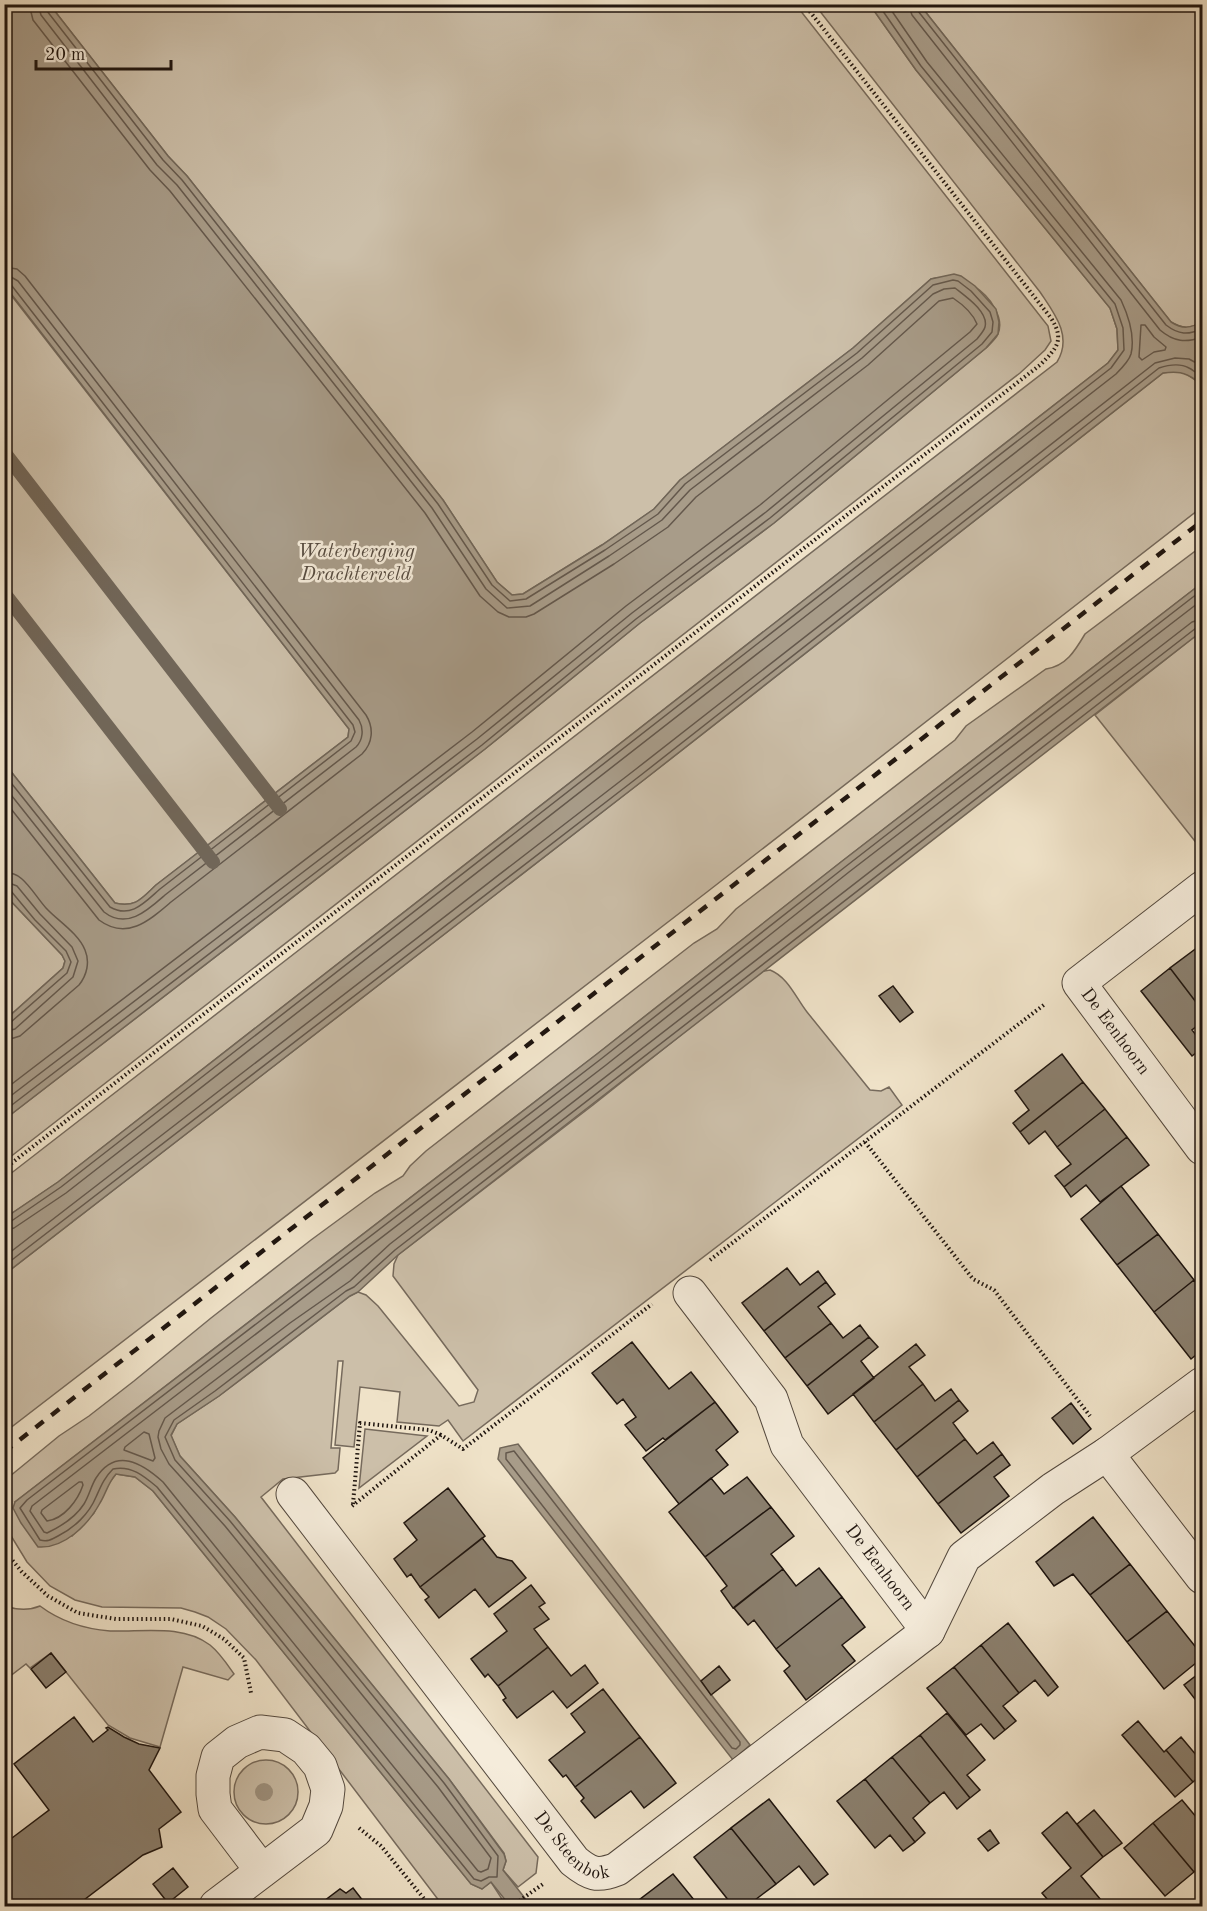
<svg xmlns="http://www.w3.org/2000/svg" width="1207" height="1911" font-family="'Old Standard TT',serif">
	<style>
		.green { fill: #ccbfa9; stroke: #766a5c; stroke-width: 1.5 }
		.water { fill: #a89c89; stroke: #716658; stroke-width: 1.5 }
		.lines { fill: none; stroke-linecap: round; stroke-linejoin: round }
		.shore { stroke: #64584c; stroke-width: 1.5 }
		.stream { stroke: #716658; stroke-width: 14 }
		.building { fill: #8b806f; stroke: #1f150f; stroke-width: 1.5 }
		.street-casing { stroke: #53483d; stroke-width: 35 }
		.path { stroke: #1f150f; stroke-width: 4; stroke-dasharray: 1.5 3; stroke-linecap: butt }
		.street { stroke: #f5ecdb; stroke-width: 33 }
		.rail { stroke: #1f150f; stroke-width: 4.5; stroke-dasharray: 10 10; stroke-linecap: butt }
		.tree { fill: #9e9280 }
		.labels { text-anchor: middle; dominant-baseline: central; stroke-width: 5; stroke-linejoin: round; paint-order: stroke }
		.street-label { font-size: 18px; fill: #1f150f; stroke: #f5ecdb }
		.water-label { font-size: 20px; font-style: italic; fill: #564b40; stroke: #f5ecdb }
	</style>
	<rect width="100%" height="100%" fill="#efe2c8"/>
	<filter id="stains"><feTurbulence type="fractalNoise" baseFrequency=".00333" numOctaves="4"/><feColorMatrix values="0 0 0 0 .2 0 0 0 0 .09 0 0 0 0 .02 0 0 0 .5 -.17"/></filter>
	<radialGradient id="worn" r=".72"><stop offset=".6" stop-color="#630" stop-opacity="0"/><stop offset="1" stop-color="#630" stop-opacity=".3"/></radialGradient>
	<path class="green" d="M50 5H796L1048 326 1051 341 1045 350 1020 373 5 1161V1119L485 749 640 623 774 523 986 348C990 344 996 339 998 334 1005 317 989 296 975 287 965 279 942 276 931 279L853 348 680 480 654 509 602 545 523 594 512 595 497 582 443 500 187 176 168 156Z
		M815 5H870L916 70 1110 308 1117 329 1118 350 1108 363 58 1182 5 1218V1178L1057 362C1073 336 1054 313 1040 292Z
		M920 5H1202V321C1191 329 1182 329 1171 322Z
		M4 286 349 729 348 737 156 885C142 898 136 908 115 903L5 764Z
		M1174 371 1185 373 1195 380 1202 379V507L707 892 5 1432V1274L645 779 1163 373Z
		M1202 546V583L841 862 597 1054 15 1502 72 1536 94 1513 106 1487 116 1474 135 1477 153 1491 471 1884 482 1889 491 1882 502 1899 492 1906H443L256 1660 226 1629 208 1617 195 1612 181 1608 102 1607 75 1600 50 1586 27 1562 5 1526 4 1481 59 1436 89 1416 134 1381 211 1318 311 1240 375 1193 403 1176 410 1166 426 1151 694 943 717 929 736 909 955 740 966 726 1046 669C1066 666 1075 651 1085 634Z
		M1202 631V850L1095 715Z
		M5 888 8 898 62 955 65 961 63 968 5 1020Z
		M770 970C788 977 796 998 807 1012 828 1038 849 1064 870 1090L881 1091 889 1087 902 1105 463 1441 448 1420 439 1426 397 1422 400 1392 360 1387 354 1447 335 1445 343 1361H338L331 1448H340L338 1470 335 1473 283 1479 261 1497 538 1857 536 1873 518 1887 503 1870 506 1861 504 1853 449 1779 235 1517 180 1456 171 1436 177 1424 219 1396 350 1296 358 1292 366 1295 378 1306 459 1406 474 1402 478 1390 393 1276 394 1264 398 1255 593 1105 760 972Z
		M365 1429 427 1436 359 1488Z
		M5 1606C17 1610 28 1611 40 1606 60 1621 85 1629 110 1631 143 1632 182 1624 210 1645 220 1653 227 1664 234 1674L228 1680 183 1667 160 1747 130 1738 108 1725 51 1653 30 1668 26 1664 5 1680Z
		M234 1792a32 32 0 1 1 64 0a32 32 0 1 1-64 0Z"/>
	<path class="water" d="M5 4 50 5 168 156 187 176 443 500 497 582 512 595 523 594 602 545 654 509 680 480 853 348 931 279 954 274 961 276 975 286 996 309 999 322 998 334 986 348 774 523 640 623 485 749 5 1119V1020L63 968 65 961 62 955 8 898 5 888V764L115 903C136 908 142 898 156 885L348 737 349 729 5 286Z
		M870 5H920L1171 322C1182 329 1191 329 1202 321V379L1196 380C1184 372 1177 371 1163 373L645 779 5 1274V1218L58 1182 1108 363 1118 350 1117 329 1110 308 916 70Z
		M1202 583V631L398 1255 358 1292 350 1296 219 1396 177 1424 171 1435 180 1456 235 1517 383 1698 449 1779 504 1854 506 1861 503 1870 531 1906H510L491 1882 482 1889 471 1884 153 1491 135 1477 116 1474C108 1483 106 1493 100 1503 88 1525 64 1549 38 1547L21 1523 13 1508 15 1502 24 1495 597 1054 841 862Z
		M518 1444 750 1745 733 1760 498 1459 500 1448Z"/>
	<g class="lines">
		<path class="shore" d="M908 4 912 15 1160 330C1174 342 1186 343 1202 337
			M916 4 918 11 1166 325C1179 335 1188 335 1202 329
			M4 267 17 269 25 276 366 715C374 728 373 743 362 754L171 902C150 920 127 941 99 920L4 800
			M4 276 11 277 18 281 359 720C364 729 363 740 356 747L165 895C148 910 127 930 104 912L4 786
			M4 283 12 286 353 725 355 732 351 741 160 889C145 902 131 919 110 907L4 774
			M1141 325H1145L1154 337 1166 347 1165 350 1154 352 1142 360 1139 357Z
			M1202 590 845 867 601 1059 27 1500 20 1508 40 1540C47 1542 51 1540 58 1536 74 1528 89 1514 96 1497 101 1486 104 1478 113 1469 131 1465 144 1476 157 1487L474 1879 481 1881 489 1877H497L498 1856 444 1783 378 1702 230 1521 175 1460 165 1437 174 1420 215 1391 346 1291 354 1287 395 1250 1196 628 1202 627
			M1202 600 849 872 606 1065 32 1506 30 1511 44 1532 47 1533C62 1526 75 1518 84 1504 89 1496 91 1486 96 1478 116 1447 142 1463 163 1482L478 1871 481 1872 488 1869 491 1858 438 1787 372 1707 225 1526 169 1464 161 1449 158 1437 159 1431 165 1418 290 1323 350 1281 390 1244 1192 622 1202 619
			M4 872C11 873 17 874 22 879 31 887 38 899 46 908 58 921 78 933 85 950 90 962 87 975 79 985L20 1036 4 1041
			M4 881 17 886 40 914 72 947 78 961 73 977 15 1029 4 1032
			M4 889 11 891 35 920 66 951 71 962 67 973 11 1022 4 1024
			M4 1090 472 732 626 606 760 505 970 332 977 324C973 314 962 304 953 298L939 301 868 365 696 497 668 527 614 564 534 614 526 617H509L498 612 480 596 425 513 170 191 150 170 33 20 29 4
			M4 1101 477 739 632 613 766 512 977 339C980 335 984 331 985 327 989 312 965 296 955 288L944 289 933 294 862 358 690 490 662 520 609 556 530 606 507 608 486 589 432 508 177 185 157 165 41 15 38 4
			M4 1111 482 745 636 619 770 518 982 344 992 332 993 322 990 312 971 291 958 281 953 280 933 285 857 353 685 484 658 514 605 550 526 599 510 601 492 585 438 504 182 180 163 160 47 11 45 4
			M4 1223 10 1222 61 1187 1111 368 1124 350 1123 328 1115 304 921 66 878 4
			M4 1231 14 1228 66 1193 1116 374C1121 369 1129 361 1131 354 1135 337 1128 315 1121 300L927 62 887 4
			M4 1257 636 769 1155 363 1175 358 1189 359 1202 366
			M4 1266 641 775 1159 368C1168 365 1180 363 1189 368 1195 371 1196 374 1202 374
			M144 1432 149 1434 155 1458 153 1461 124 1450 125 1447Z
			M514 1451 740 1742V1745L736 1749 732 1748 506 1459V1453Z
			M79 1482H82L83 1485C78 1500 64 1519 47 1521L41 1513 42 1510Z"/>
		<path class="stream" d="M4 452 280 809
			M4 593 213 862"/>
	</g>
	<path class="building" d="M1198 947 1202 953V1010L1170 968Z
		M1170 968 1202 1010V1022L1192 1030 1202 1043V1048L1192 1056 1141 991Z
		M893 986 913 1012 900 1022 879 996Z
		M1062 1054 1083 1082 1020 1132 1013 1123 1029 1110 1015 1091Z
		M1083 1082 1105 1109 1057 1147 1045 1131 1029 1144 1020 1132Z
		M1105 1109 1127 1137 1064 1187 1055 1176 1071 1164 1057 1147Z
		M1127 1137 1149 1165 1100 1202 1086 1185 1071 1197 1064 1187Z
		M1121 1186 1158 1234 1117 1265 1081 1219Z
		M1158 1234 1194 1280 1154 1312 1117 1265Z
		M787 1268 800 1285 818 1271 826 1282 764 1331 742 1303Z
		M1194 1280 1202 1291V1350L1191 1359 1154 1312Z
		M826 1282 835 1294 818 1307 831 1323 785 1358 764 1331Z
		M831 1323 843 1338 860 1325 869 1337 807 1386 785 1358Z
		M869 1337 878 1347 861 1361 874 1378 828 1414 807 1386Z
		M632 1342 669 1389 691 1372 715 1402 665 1440 663 1438 646 1451 625 1425 636 1417 623 1399 617 1404 592 1373Z
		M916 1344 925 1355 909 1367 923 1384 874 1422 853 1394Z
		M923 1384 935 1401 951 1389 959 1400 896 1450 874 1422Z
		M959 1400 968 1411 953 1423 965 1439 917 1477 896 1450Z
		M715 1402 738 1432 716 1450 728 1465 679 1504 643 1458Z
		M1071 1403 1091 1429 1073 1444 1052 1418Z
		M965 1439 977 1454 993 1442 1002 1454 938 1504 917 1477Z
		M1002 1454 1010 1465 994 1477 1009 1496 961 1533 938 1504Z
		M747 1477 771 1507 705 1557 669 1512 711 1478 724 1494Z
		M448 1488 485 1536 420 1587 411 1574 407 1577 394 1559 417 1540 404 1523Z
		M771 1507 794 1536 771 1554 783 1569 733 1608 721 1591 727 1586 705 1557Z
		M1093 1517 1130 1564 1090 1595 1073 1574 1054 1586 1036 1562Z
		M482 1538 497 1557 512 1561 526 1578 489 1607 475 1589 439 1618 425 1600 429 1597 420 1587Z
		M1130 1564 1167 1611 1127 1642 1090 1595Z
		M819 1568 842 1597 776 1649 754 1620 748 1625 734 1608 783 1569 796 1586Z
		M531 1585 545 1603 539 1607 549 1619 534 1629 548 1647 498 1686 488 1674 485 1677 471 1659 507 1631 494 1614Z
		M842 1597 865 1627 842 1645 855 1661 806 1700 784 1671 790 1666 776 1649Z
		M1167 1611 1202 1655V1658L1164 1689 1127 1642Z
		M1008 1623 1058 1687 1048 1696 1035 1680 1019 1693 981 1645Z
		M981 1645 1019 1693 1003 1706 1016 1721 1005 1730 954 1667Z
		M548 1647 571 1676 585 1665 598 1683 567 1708 553 1691 517 1718 503 1700 506 1698 498 1686Z
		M51 1653 66 1672 46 1688 31 1669Z
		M719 1666 730 1680 711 1695 701 1681Z
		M954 1667 1005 1730 994 1739 981 1724 966 1735 927 1688Z
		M1202 1671V1700L1198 1703 1184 1685Z
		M603 1689 640 1737 575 1787 566 1775 563 1777 549 1760 585 1732 571 1714Z
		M947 1713 985 1760 967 1775 980 1790 970 1798 920 1735Z
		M74 1717 93 1742 108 1730 106 1728 108 1727 124 1737 139 1744 160 1748 149 1770 181 1812 159 1829 162 1847 143 1855 76 1906H62L60 1904 58 1906H4V1844L49 1810 14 1764Z
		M1138 1721 1164 1752 1166 1750 1193 1782 1175 1797 1122 1735Z
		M920 1735 970 1798 957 1809 944 1792 930 1803 892 1757Z
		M640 1737 676 1783 644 1808 631 1791 595 1818 581 1801 584 1798 575 1787Z
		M1181 1737 1202 1762V1774L1193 1782 1166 1750Z
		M892 1757 930 1803 913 1818 925 1833 915 1842 865 1779Z
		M865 1779 915 1842 903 1851 890 1835 875 1848 837 1801Z
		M769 1799 828 1874 814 1885 799 1866 776 1884 731 1828Z
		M1182 1800 1202 1824V1865L1194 1872 1153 1823Z
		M1094 1810 1122 1843 1103 1857 1077 1824Z
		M1067 1812 1103 1857 1081 1876 1106 1906H1053L1042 1893 1071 1868 1042 1833Z
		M1153 1823 1194 1872 1165 1896 1124 1848Z
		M731 1828 776 1884 747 1906H733L694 1857Z
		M990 1830 999 1843 988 1851 978 1839Z
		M173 1868 188 1887 168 1903 153 1884Z
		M673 1874 699 1906H637L635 1903Z
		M353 1888 367 1906H326L324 1901 340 1889 346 1893Z"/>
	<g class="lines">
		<g class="street-casing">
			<g id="street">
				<path id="s1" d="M1202 888 1079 983 1202 1148"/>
				<path id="s2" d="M690 1293 771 1399 787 1445 928 1631"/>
				<path d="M1107 1454 1202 1577"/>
				<path id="s3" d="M293 1494 574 1861C590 1874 597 1877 617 1869L928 1631 964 1557 1053 1489 1107 1454 1202 1384"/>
				<path d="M216 1906 316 1830 326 1806 328 1789 320 1766 306 1749 285 1735 260 1732 237 1742 218 1757 213 1776V1794L215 1809 262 1871"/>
			</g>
		</g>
		<path class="path" d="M865 1142 973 1279 994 1290 1090 1416
			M4 1169 1040 365C1057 348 1065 340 1051 318L804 4
			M710 1260 1045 1004
			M353 1504 360 1423 429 1430 441 1435
			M352 1506 441 1435 463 1449 652 1304
			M4 1550 22 1572 48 1596 78 1613 116 1619H171L202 1626 224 1639 244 1658 251 1693
			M359 1828 381 1846 430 1906
			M512 1906 543 1884"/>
		<use href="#street" class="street"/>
		<path class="rail" d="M4 1452 1202 521"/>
	</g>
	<circle class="tree" cx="264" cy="1792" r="9"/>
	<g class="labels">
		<g class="street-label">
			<text stroke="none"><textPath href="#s1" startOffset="216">De Eenhoorn</textPath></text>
			<text stroke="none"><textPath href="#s2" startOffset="336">De Eenhoorn</textPath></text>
			<text stroke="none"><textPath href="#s3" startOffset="452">De Steenbok</textPath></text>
		</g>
		<g class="water-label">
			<text x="356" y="552">Waterberging<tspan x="356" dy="23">Drachterveld</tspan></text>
		</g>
	</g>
	<rect width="1207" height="1911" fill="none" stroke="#efe2c8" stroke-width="24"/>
	<rect x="6" y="6" width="1195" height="1899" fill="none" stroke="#1f150f" stroke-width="3"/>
	<rect x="12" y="12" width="1183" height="1887" fill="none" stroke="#1f150f" stroke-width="1.5"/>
	<path d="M36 60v9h135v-9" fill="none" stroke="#1f150f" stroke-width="3"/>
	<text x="45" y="60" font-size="18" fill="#1f150f" stroke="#f5ecdb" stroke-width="4.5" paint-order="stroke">20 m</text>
	<rect width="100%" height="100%" filter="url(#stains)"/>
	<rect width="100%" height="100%" fill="url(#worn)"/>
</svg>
